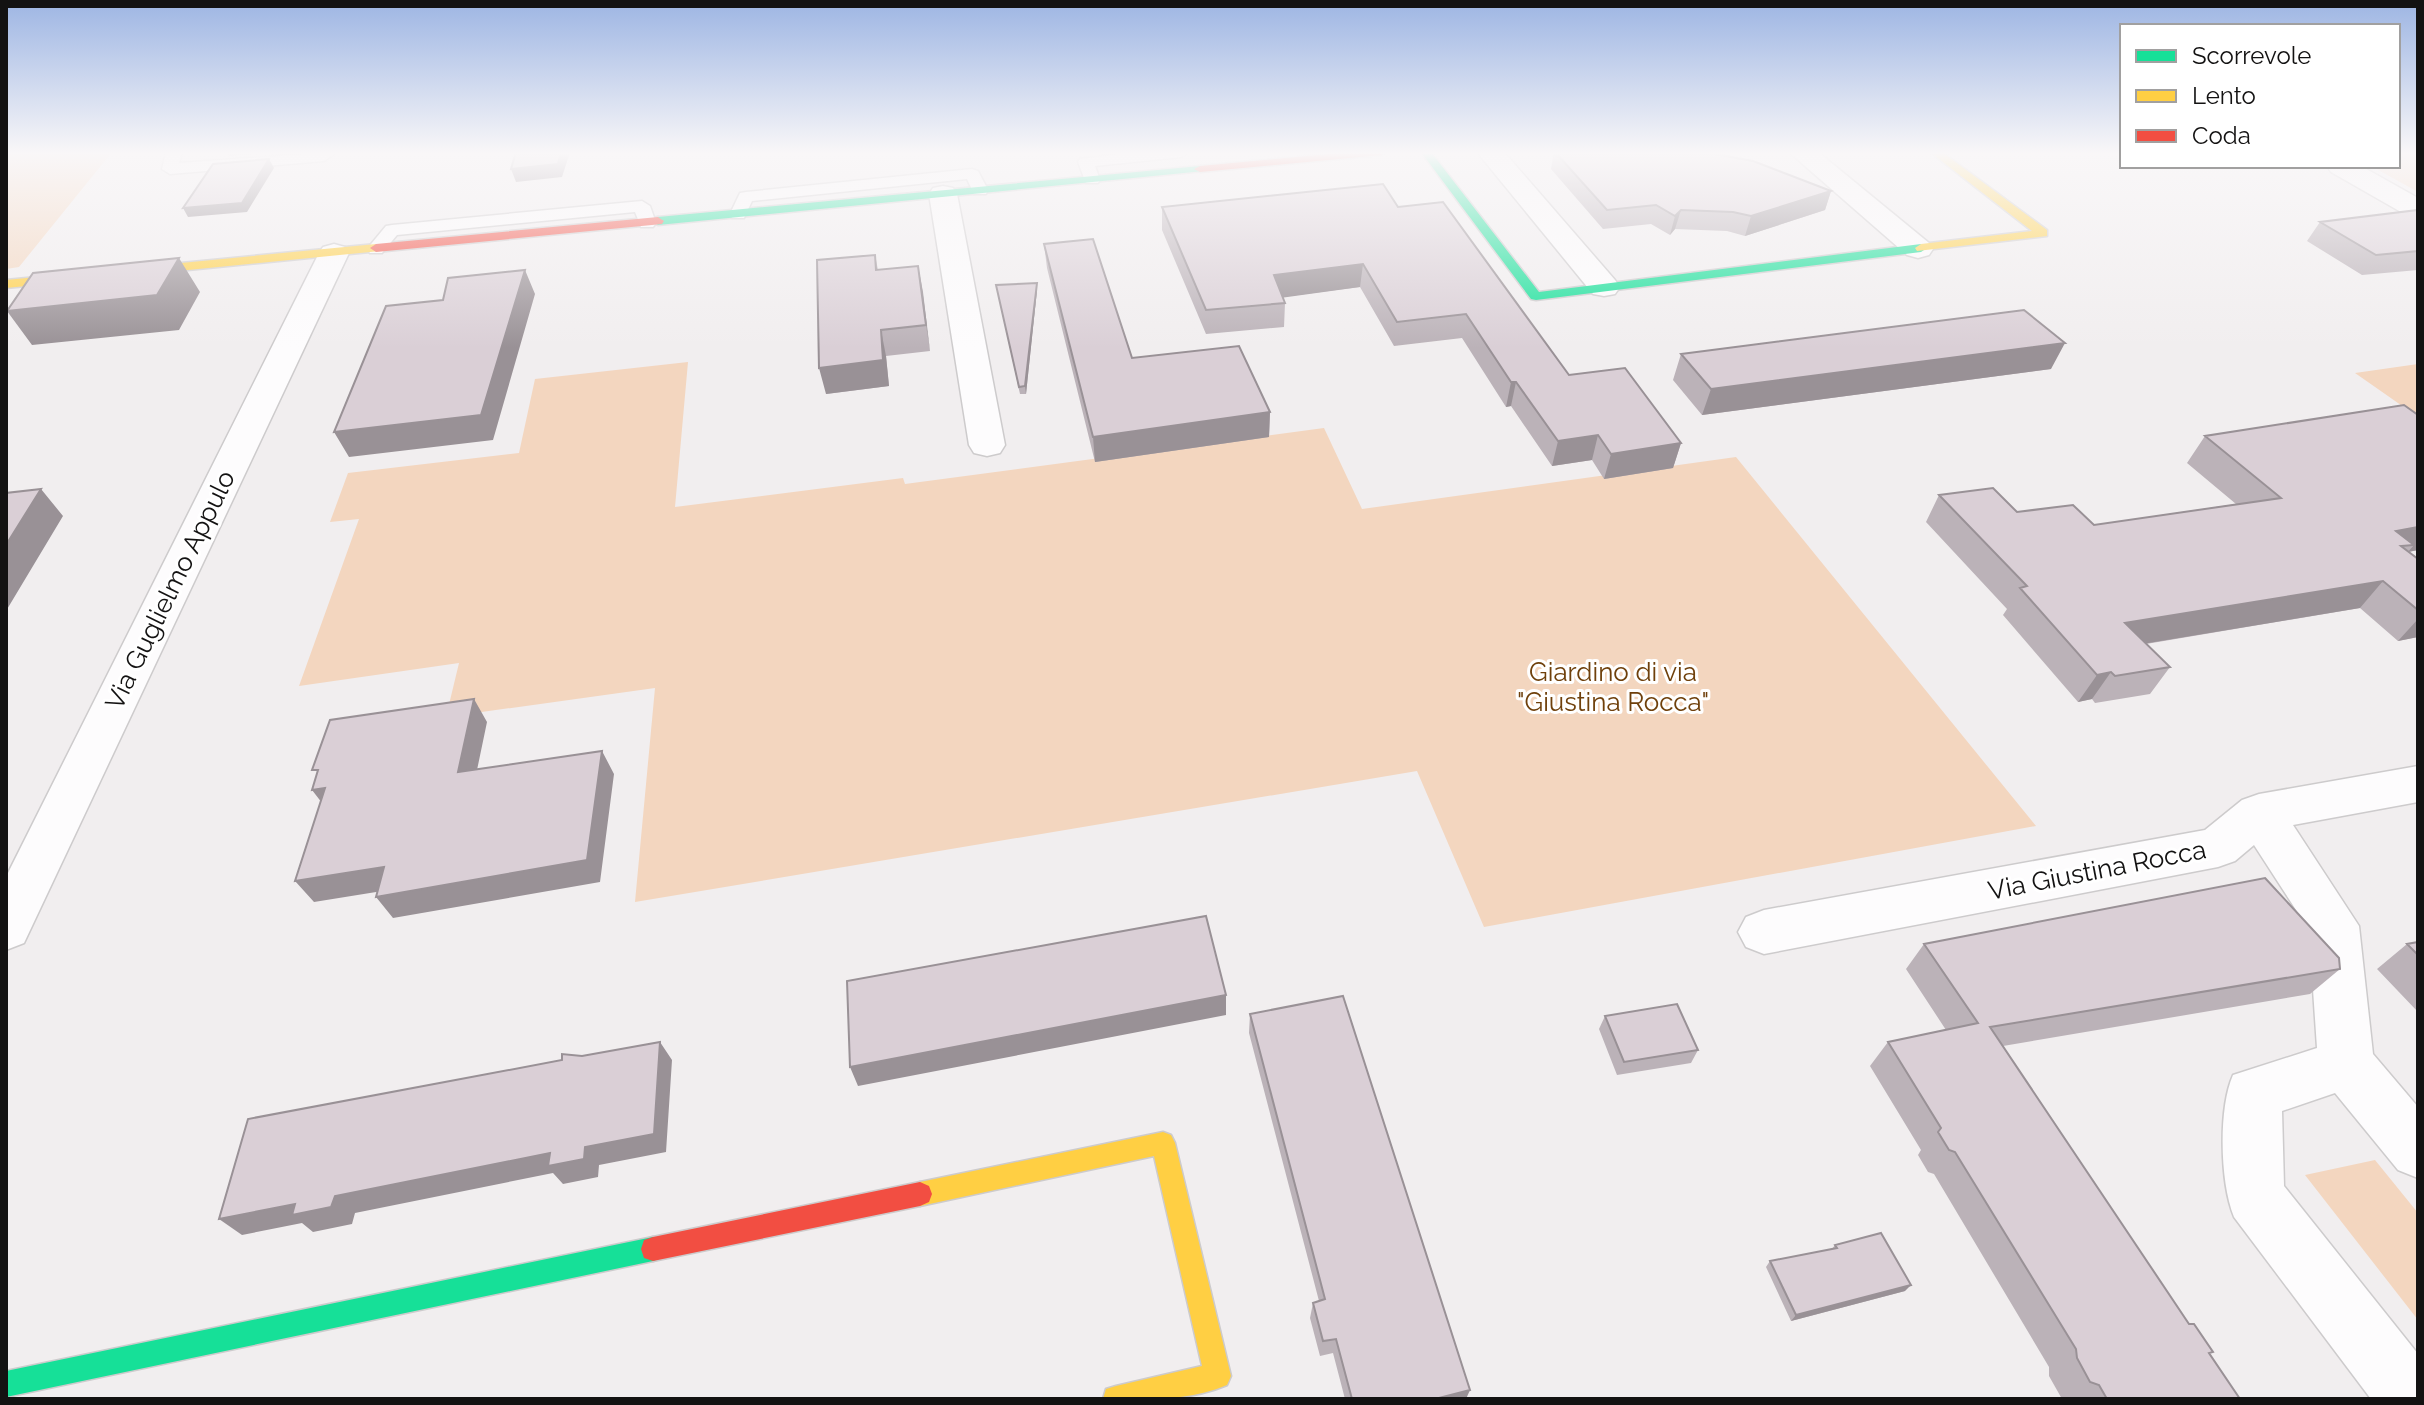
<svg xmlns="http://www.w3.org/2000/svg" width="2424" height="1405" font-family="Raleway,sans-serif">
	<style>
		.green { fill: #f3d6bf }
		.lines { fill: none; stroke-linecap: round; stroke-linejoin: round }
		.lane-casing { stroke: #cdcbcc; stroke-width: 3 }
		.street-casing { stroke: #cdcbcc; stroke-width: 3 }
		.fast-casing { stroke: #cdcbcc; stroke-width: 3 }
		.slow-casing { stroke: #cdcbcc; stroke-width: 3 }
		.jam-casing { stroke: #cdcbcc; stroke-width: 3 }
		.lane { fill: #fdfcfd; fill-rule: evenodd }
		.street { fill: #fdfcfd; fill-rule: evenodd }
		.fast { fill: #16e098; fill-rule: evenodd }
		.slow { fill: #ffcf43; fill-rule: evenodd }
		.jam { fill: #f24e42; fill-rule: evenodd }
		.wall { fill: #bbb2b8 }
		.shaded-wall { fill: #999196 }
		.building { fill: #dacfd6; stroke: #999196; stroke-width: 2 }
		.labels { text-anchor: middle; dominant-baseline: central; stroke-width: 6; stroke-linejoin: round; paint-order: stroke }
		.street-label { font-size: 26px; fill: #131212; stroke: #fff }
		.park-label { font-size: 26px; fill: #6f400b; stroke: #fff }
	</style>
	<rect width="100%" height="100%" fill="#f1eeef"/>
	<path class="green" d="M6 152H112L19 267 6 269Z
		M2398 152H2418V192L2371 166H2398Z
		M688 362 675 507 903 478 905 484 1324 428 1362 509 1736 457 2036 826 1484 927 1417 771 635 902 655 688 446 717 459 663 299 686 359 519 330 522 348 473 519 453 535 379Z
		M2418 364V417L2355 373Z
		M2375 1160 2418 1213V1320L2305 1175Z"/>
	<g class="lines">
		<g class="lane-casing">
			<path id="lane" d="M166 152H182L179 163 336 152 324 161 170 174 162 169Z
				M1138 152H1189L1181 157 1095 166 1100 180 1098 183H1086L1078 162 1080 159Z
				M972 169 978 171 988 190 986 194H974L967 179 752 201 744 218H732L730 214 740 193 746 192Z
				M642 201 650 206 656 223 653 227H641L635 212 397 235 382 253H370L367 249 386 226 392 225Z"/>
		</g>
		<g class="street-casing">
			<path id="street" d="M1477 152H1504L1615 280 1620 287 1615 294 1604 296 1593 294Z
				M1789 152H1818L1929 243 1933 249 1929 255 1918 258 1907 255Z
				M2327 166H2361L2418 198V219L2408 216 2331 172Z
				M943 186 953 188 957 194 1005 445 1000 453 987 456 974 453 969 445 929 194 933 188Z
				M334 244 345 247 349 253 24 943 6 950V877L319 253 323 247Z
				M2418 766V802L2293 825 2359 926 2373 1054 2418 1107V1178L2398 1170 2335 1093 2282 1111 2284 1186 2418 1354V1399H2371L2234 1217C2220 1183 2218 1109 2233 1075L2317 1048 2309 930 2254 845 2235 861 2218 867 1764 954 1746 947 1738 932 1746 917 1764 910 2205 830 2242 800 2259 794Z"/>
		</g>
		<g class="fast-casing">
			<path id="fast" d="M1421 152H1431L1539 292 1921 244 1927 248 1921 252 1536 300 1531 299Z
				M1200 166 1204 167V171L658 225 652 221 658 217Z
				M653 1237 662 1240 665 1249 662 1258 653 1261 6 1397V1371Z"/>
		</g>
		<g class="slow-casing">
			<path id="slow" d="M1930 152H1942L2047 230V236L1917 251 1915 248 1921 244 2032 231Z
				M376 244 380 245V251L6 288V280Z
				M1163 1132 1171 1135 1175 1143 1231 1376 1227 1385C1187 1402 1145 1399 1103 1399L1106 1389 1116 1386 1202 1366 1154 1156 920 1206 911 1202 908 1194 911 1186 920 1182Z"/>
		</g>
		<g class="jam-casing">
			<path id="jam" d="M1349 152H1386L1381 155 1200 172 1194 169 1200 166Z
				M658 217 664 221 662 224 376 252 370 248 376 244Z
				M920 1182 929 1186 932 1194 929 1202 920 1206 653 1261 644 1258 641 1249 644 1240 653 1237Z"/>
		</g>
		<use href="#lane" class="lane"/>
		<use href="#street" class="street"/>
		<use href="#fast" class="fast"/>
		<use href="#slow" class="slow"/>
		<use href="#jam" class="jam"/>
	</g>
	<path class="wall" d="M226 152H284L229 156Z
		M1554 152H1704L1831 191 1825 210 1745 236 1727 231 1675 229 1670 235 1651 224 1603 229 1551 169Z
		M1162 207H1398L1569 375 1681 443 1673 468 1604 479 1592 460 1552 466 1511 406 1506 407 1462 338 1394 346 1360 287 1282 297 1285 303 1284 327 1206 334 1162 230Z
		M2418 210V270L2362 275 2307 241 2320 222Z
		M1044 244 1132 358 1270 412 1269 437 1095 462 1047 268Z
		M875 255 878 270 918 266 930 351 886 356 889 386 826 394Z
		M996 285 1037 290 1026 394H1020Z
		M1681 354 2051 369 1702 415 1673 380Z
		M2418 415V550L2408 552 2418 559V637L2398 641 2360 608 2146 644 2170 667 2150 694 2095 703 2092 699 2078 702 2003 615 2007 609 1926 522 1939 495 2017 512 2094 525 2236 504 2187 463 2205 436Z
		M2418 942V1012L2377 969 2407 944Z
		M1924 944 2340 969 2310 994 2003 1046 2189 1324 2213 1352 2209 1354 2240 1399H2062L2049 1376V1367L1934 1174 1928 1172 1918 1155 1921 1150 1870 1066 1888 1042 1946 1030 1906 969Z
		M1250 1014 1466 1399H1345L1333 1353 1320 1356 1310 1318 1313 1303 1319 1301 1249 1033Z
		M1605 1016 1698 1050 1691 1063 1617 1075 1599 1029Z
		M1835 1245 1905 1291 1791 1321 1766 1267 1770 1261 1832 1249Z"/>
	<path class="shaded-wall" d="M561 152H570L562 177 516 182 511 169Z
		M269 159 274 168 247 212 188 217 183 208Z
		M1831 191 1825 210 1745 236 1751 216Z
		M1681 210 1675 229 1670 235 1675 216Z
		M179 258 200 292 179 330 32 345 7 311Z
		M1363 264 1360 287 1273 299 1274 275Z
		M918 266 923 292 930 351 926 325Z
		M525 270 535 294 493 440 349 457 334 432Z
		M1037 283V290L1026 394 1025 386Z
		M881 330 886 356 889 386 826 394 819 368Z
		M2065 343 2051 369 1702 415 1711 389Z
		M1511 382H1516L1511 406 1506 407Z
		M1270 412 1269 437 1095 462 1093 437Z
		M1598 435 1592 460 1552 466 1558 441Z
		M1681 443 1673 468 1604 479 1611 454Z
		M41 489 63 516 6 611V545Z
		M2418 527V550L2408 552 2414 545 2396 531Z
		M2383 581 2360 608 2106 650 2125 623Z
		M2418 619V637L2398 641Z
		M2111 672 2092 699 2078 702 2097 675Z
		M474 699 487 722 472 794 458 772Z
		M602 751 614 774 600 882 393 918 376 897Z
		M325 788 329 812 312 790Z
		M384 867 401 888 314 902 295 881Z
		M1226 995V1015L858 1086 850 1067Z
		M660 1042 672 1060 666 1152 599 1165 598 1177 563 1184 553 1173 355 1213 352 1224 313 1232 302 1223 242 1235 219 1219 550 1153 585 1147Z
		M1911 1285 1905 1291 1791 1321 1796 1315Z
		M1470 1390 1466 1399H1435Z"/>
	<path class="building" d="M516 152H561L558 164 511 169Z
		M1555 152H1704L1753 161 1831 191 1751 216 1733 212 1681 210 1675 216 1656 205 1607 210Z
		M269 159 242 203 183 208 213 164Z
		M1383 184 1398 207 1443 202 1569 375 1625 368 1681 443 1611 454 1598 435 1558 441 1516 382H1511L1466 314 1397 322 1363 264 1274 275 1285 303 1206 310 1162 207Z
		M2418 210V251L2376 255 2320 222Z
		M1093 239 1132 358 1239 346 1270 412 1093 437 1044 244Z
		M875 255 876 270 918 266 926 325 881 330 883 360 819 368 817 260Z
		M179 258 157 295 7 311 33 273Z
		M525 270 481 415 334 432 386 306 443 300 448 278Z
		M1037 283 1025 386 1019 387 996 285Z
		M2024 310 2065 343 1711 389 1681 354Z
		M2404 405 2418 415V527L2396 531 2414 545 2401 546 2418 559V610L2383 581 2125 623 2170 667 2115 676 2111 672 2097 675 2020 588 2027 586 1939 495 1993 488 2017 512 2073 505 2094 525 2281 498 2205 436Z
		M41 489 6 545V493Z
		M474 699 458 772 602 751 587 860 376 897 384 867 295 881 325 788 312 790 318 770H312L330 720Z
		M2265 878 2339 958 2340 969 1990 1027 2189 1324H2194L2213 1352 2209 1353 2240 1399H2107L2099 1385 2090 1382 2077 1358 2076 1349 1955 1152 1949 1150 1938 1132 1941 1128 1888 1042 1978 1023 1924 944Z
		M1206 916 1226 995 850 1067 847 981Z
		M2418 942V955L2407 944Z
		M1343 996 1470 1390 1435 1399H1352L1336 1339 1323 1341 1313 1303 1325 1299 1250 1014Z
		M1677 1004 1698 1050 1624 1062 1605 1016Z
		M660 1042 654 1134 585 1147 584 1159 548 1166 550 1153 335 1196 331 1207 292 1215 295 1204 219 1219 248 1119 562 1060V1054L582 1056Z
		M1881 1233 1911 1285 1796 1315 1770 1261 1837 1248 1835 1245Z"/>
	<linearGradient id="sky" x2="0" y2="1"><stop stop-color="#9db5e3"/><stop offset="0.44" stop-color="#f9f7f8"/><stop offset="1" stop-color="#f9f7f8" stop-opacity="0"/></linearGradient>
	<rect width="2424" height="348" fill="url(#sky)"/>
	<g class="labels">
		<g class="street-label">
			<text transform="translate(170 590) rotate(-64)">Via Guglielmo Appulo</text>
			<text transform="translate(2097 870) rotate(-11)">Via Giustina Rocca</text>
		</g>
		<g class="park-label">
			<text x="1613" y="672">Giardino di via<tspan x="1613" dy="30">"Giustina Rocca"</tspan></text>
		</g>
	</g>
	<rect width="2424" height="1405" fill="none" stroke="#131212" stroke-width="16"/>
	<rect x="2120" y="24" width="280" height="144" fill="#ffffff" stroke="#a1a0a0" stroke-width="2"/>
	<rect x="2136" y="50" width="40" height="12" fill="#16e098" stroke="#a1a0a0" stroke-width="2"/>
	<text x="2192" y="64" font-size="24" fill="#131212">Scorrevole</text>
	<rect x="2136" y="90" width="40" height="12" fill="#ffcf43" stroke="#a1a0a0" stroke-width="2"/>
	<text x="2192" y="104" font-size="24" fill="#131212">Lento</text>
	<rect x="2136" y="130" width="40" height="12" fill="#f24e42" stroke="#a1a0a0" stroke-width="2"/>
	<text x="2192" y="144" font-size="24" fill="#131212">Coda</text>
</svg>
